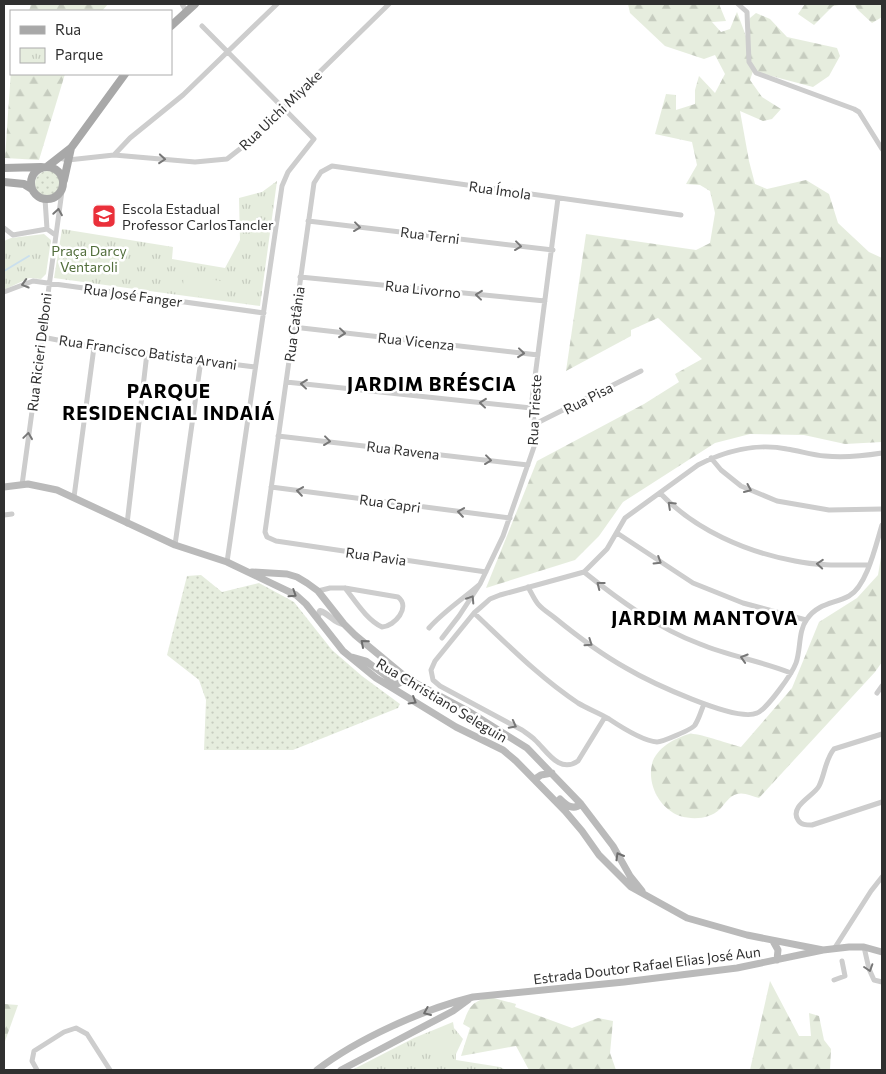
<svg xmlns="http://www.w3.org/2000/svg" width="886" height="1074" font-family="Commissioner,sans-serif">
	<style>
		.grass { fill: url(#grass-dots) }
		.forest { fill: url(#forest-firs) }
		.park { fill: url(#park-tufts) }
		.pitch { fill: #e6edde }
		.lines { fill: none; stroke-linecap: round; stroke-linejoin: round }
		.stream { stroke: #cadfed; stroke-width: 2 }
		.minor { stroke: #cdcdcd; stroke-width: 5 }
		.tertiary { stroke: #cdcdcd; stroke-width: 6 }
		.secondary { stroke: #bababa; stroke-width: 7 }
		.primary { stroke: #a8a8a8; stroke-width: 8 }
		.oneway { stroke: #777 }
		.oneway2 { stroke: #6e6e6e }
		.labels { text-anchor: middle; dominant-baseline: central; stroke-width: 5; stroke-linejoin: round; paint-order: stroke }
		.street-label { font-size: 14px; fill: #303030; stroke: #fff }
		.poi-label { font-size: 14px; fill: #303030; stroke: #fff; text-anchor: start }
		.park-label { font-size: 14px; fill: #526e3c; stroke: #fff }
		.district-label { font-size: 19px; font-weight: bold; letter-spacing: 1px; fill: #000; stroke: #fff }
	</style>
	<defs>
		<pattern id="grass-dots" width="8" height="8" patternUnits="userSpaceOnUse" patternTransform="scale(1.25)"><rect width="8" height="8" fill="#e6edde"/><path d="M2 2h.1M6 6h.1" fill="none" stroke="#c6ccbf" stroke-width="1.8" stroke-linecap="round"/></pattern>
		<pattern id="forest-firs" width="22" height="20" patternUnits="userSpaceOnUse" patternTransform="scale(1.25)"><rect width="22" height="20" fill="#e6edde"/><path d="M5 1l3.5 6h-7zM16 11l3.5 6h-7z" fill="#c6ccbf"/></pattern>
		<pattern id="park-tufts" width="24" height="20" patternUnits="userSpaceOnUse" patternTransform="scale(1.25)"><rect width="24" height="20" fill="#e6edde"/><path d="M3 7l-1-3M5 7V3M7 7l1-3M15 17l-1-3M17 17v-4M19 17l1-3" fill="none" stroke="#c6ccbf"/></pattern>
	</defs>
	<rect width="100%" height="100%" fill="#fff"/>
	<path class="grass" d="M35 184a13 13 0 1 1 26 0a13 13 0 1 1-26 0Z
		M201 575 222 592 259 583 294 602 332 650 362 676 400 704 398 708 293 750H204L206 700 199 680 167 655 187 576Z"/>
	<path class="forest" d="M31 4H108L102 11H29Z
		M628 4H719L726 21 712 22 721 32 730 29 737 12 747 39 750 18 756 13 770 19 787 37 837 48 840 56 829 76 813 87 753 71 750 80 762 97 781 109 772 119 763 121 740 111 749 161 755 184 767 189 806 180 829 194 838 223 869 252 882 258V442L845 444 804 435 750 434 715 443 623 502 599 536 575 560 486 588 537 461 644 404 679 382 675 374 702 359 658 318 631 330V336L566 371 586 234 696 250 710 243 715 213 710 191 700 185 686 184 697 165 692 142 655 134 666 94 676 95V110L695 104V90L699 76 715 93 725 74 715 55 704 59 665 46 630 13Z
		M805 4H838L839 5 833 6 814 25 798 14Z
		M854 4H882V17L872 23 858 10Z
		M11 70V74H65L39 160 5 158Z
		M882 551V662L875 672 759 798C752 796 744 792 737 794 729 796 725 804 720 809 710 819 693 820 680 816 660 809 647 785 652 764 656 748 675 738 689 734 697 732 731 745 741 747L792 688 819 622 857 598 878 575Z
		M770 981 799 1036H811L809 1013 819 1016 824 1040 831 1049 830 1070H750Z
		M490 997 516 1004 515 1007 572 1028 598 1018 613 1021 610 1053 616 1070H529L516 1046 461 1056 470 1028 463 1024C469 1007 472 1001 490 997Z
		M4 1004 18 1005 4 1044Z"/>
	<path class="park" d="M277 181 260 306 54 278 62 229 173 247 172 259 225 268 240 240 239 198 262 192Z
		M44 234 51 240 46 274 41 279 29 278 4 290V241L11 238Z
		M453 1022 454 1028 463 1039 456 1054V1060L500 1067 506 1070H352L414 1038Z"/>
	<path class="pitch" d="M73 255 102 259 100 278 71 274Z
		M184 276 221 281 219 299 182 294Z
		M426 1039H454V1053H426Z"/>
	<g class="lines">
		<path class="stream" d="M4 271 29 256"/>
		<path class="minor" d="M182 4 186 11
			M738 4 747 12 749 62 756 73 854 109 859 112 882 149
			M202 26 314 139 288 172 282 186 227 562
			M114 155 130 138 183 95 277 4
			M59 158 68 160 114 155 195 162 227 159 245 145 389 4
			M45 199 47 229
			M308 221 553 250
			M4 228 13 235 47 229 54 234
			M300 277 545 301
			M4 292 33 281 264 313
			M293 327 538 355
			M42 337 94 347 255 367
			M286 382 531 408
			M535 424 641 371
			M278 436 528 465
			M711 458 721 470 741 486 777 501 829 510 882 509
			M22 485 62 191
			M271 487 510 518
			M660 493C695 530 746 552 795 561 819 566 844 565 868 565
			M74 497 94 347
			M4 515 12 514
			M127 524 147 353
			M617 533 693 583 743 603 806 620
			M175 545 201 360
			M486 572 276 541 267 537 265 532 314 183 321 172 332 166 681 215
			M584 572C619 600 657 628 700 644 729 656 761 661 791 673
			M480 584 503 536 535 444V424L531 408 558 198
			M528 587C531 592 534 599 538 604 542 609 550 614 555 618 577 636 601 654 626 668 648 681 736 723 757 713 767 709 792 674 796 663 801 649 798 631 807 619 818 603 834 604 849 596 867 586 876 544 882 525
			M318 591 330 588H345L398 597C411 607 395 626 382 627 367 620 356 602 345 588
			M474 613C507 644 540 678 578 703 588 709 599 713 609 719 621 727 643 741 657 742 662 742 693 729 695 725 699 719 701 711 704 704
			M429 628C444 611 463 599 480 584L459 616 442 638
			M877 693 882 686
			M605 717 578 761C559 774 547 751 535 740 531 736 526 733 522 730L440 686 433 680 431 670 435 661 474 613 481 607 490 599 500 595 584 572 607 549 625 518 698 465C725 451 757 443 787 449 800 451 812 455 825 456 844 458 863 456 882 453
			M882 734 834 749C825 760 825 774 819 786 814 796 789 806 798 820 801 825 806 825 812 825L882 802
			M864 947 869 969 874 980 882 982
			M834 949 871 891 882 877
			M834 980 845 976 842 961
			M37 1070 32 1061 34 1051 64 1032 76 1028 87 1034 110 1070"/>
		<path class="tertiary" d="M317 618 320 611C329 613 334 624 344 624"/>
		<path class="secondary" d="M4 487 28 484 57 490 175 545 227 562 296 595 306 604 343 651 376 678 456 727 503 750 516 761 565 811 582 831 599 855 631 887 687 918 747 935 823 950
			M252 572 287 574 297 577 307 583 318 591 344 624 355 635 408 679 468 711 527 748 581 804 613 846 630 876 642 891
			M352 657 366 661 397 684 408 679
			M535 779 541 775 552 773
			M560 799C566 805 573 811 581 804
			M773 941 778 950 777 960
			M317 1070C357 1039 424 1009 473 997L624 982 737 968 823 950 849 947H864L882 952
			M341 1070 453 1011 468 1000"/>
		<path class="primary" d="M171 26 195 4
			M48 166 71 148 125 74
			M31 183a16 16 0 1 1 32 0a16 16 0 1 1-32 0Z
			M4 168 41 167
			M64 180 71 148
			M4 182 24 184 32 189"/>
	</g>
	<defs><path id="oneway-chevron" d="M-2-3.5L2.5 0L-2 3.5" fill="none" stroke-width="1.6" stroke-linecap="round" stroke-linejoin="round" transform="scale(1.25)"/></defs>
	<g class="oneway">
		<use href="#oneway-chevron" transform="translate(162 159) rotate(5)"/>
		<use href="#oneway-chevron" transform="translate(58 212) rotate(-81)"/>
		<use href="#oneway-chevron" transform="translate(357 227) rotate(7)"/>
		<use href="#oneway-chevron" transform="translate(518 246) rotate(7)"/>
		<use href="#oneway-chevron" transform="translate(25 284) rotate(164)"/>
		<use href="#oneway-chevron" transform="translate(479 295) rotate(-174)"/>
		<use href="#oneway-chevron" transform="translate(342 333) rotate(6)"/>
		<use href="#oneway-chevron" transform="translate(521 353) rotate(6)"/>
		<use href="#oneway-chevron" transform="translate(304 384) rotate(-174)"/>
		<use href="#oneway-chevron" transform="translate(483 403) rotate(-174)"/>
		<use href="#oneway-chevron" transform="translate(28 436) rotate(-82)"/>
		<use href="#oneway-chevron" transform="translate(327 441) rotate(7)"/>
		<use href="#oneway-chevron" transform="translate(488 460) rotate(7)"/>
		<use href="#oneway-chevron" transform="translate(748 489) rotate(24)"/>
		<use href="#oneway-chevron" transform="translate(300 491) rotate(-172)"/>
		<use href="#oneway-chevron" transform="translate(671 505) rotate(-137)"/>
		<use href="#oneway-chevron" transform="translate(461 512) rotate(-172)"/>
		<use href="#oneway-chevron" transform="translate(658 561) rotate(32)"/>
		<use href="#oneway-chevron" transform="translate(820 564) rotate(-176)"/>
		<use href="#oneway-chevron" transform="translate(600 585) rotate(-142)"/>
		<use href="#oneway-chevron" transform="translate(471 599) rotate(-57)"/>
		<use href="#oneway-chevron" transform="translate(589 643) rotate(34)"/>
		<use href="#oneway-chevron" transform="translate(744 658) rotate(-163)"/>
		<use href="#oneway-chevron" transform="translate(513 725) rotate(28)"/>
		<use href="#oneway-chevron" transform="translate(869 968) rotate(72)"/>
	</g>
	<g class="oneway2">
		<use href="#oneway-chevron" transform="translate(293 594) rotate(33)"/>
		<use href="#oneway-chevron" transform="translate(364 643) rotate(-139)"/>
		<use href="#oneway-chevron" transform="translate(413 701) rotate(31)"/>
		<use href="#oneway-chevron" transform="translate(619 856) rotate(-120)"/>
		<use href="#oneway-chevron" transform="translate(427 1012) rotate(157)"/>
	</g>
	<defs>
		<g id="school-square" transform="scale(1.25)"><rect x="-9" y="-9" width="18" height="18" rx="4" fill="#ea303a" stroke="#fff"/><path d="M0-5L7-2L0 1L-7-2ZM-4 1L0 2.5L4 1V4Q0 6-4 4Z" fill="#fff"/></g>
	</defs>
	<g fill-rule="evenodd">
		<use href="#school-square" x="104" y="216"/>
	</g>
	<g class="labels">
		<g class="street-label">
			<text transform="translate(280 110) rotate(-44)">Rua Uichi Miyake</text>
			<text transform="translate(500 190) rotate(8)">Rua Ímola</text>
			<text transform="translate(430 235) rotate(7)">Rua Terni</text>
			<text transform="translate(423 289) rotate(6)">Rua Livorno</text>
			<text transform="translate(133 295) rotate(8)">Rua José Fanger</text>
			<text transform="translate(294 324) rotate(-82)">Rua Catânia</text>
			<text transform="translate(416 341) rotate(6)">Rua Vicenza</text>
			<text transform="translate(39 352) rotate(-83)">Rua Ricieri Delboni</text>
			<text transform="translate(148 352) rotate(8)">Rua Francisco Batista Arvani</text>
			<text transform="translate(588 398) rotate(-27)">Rua Pisa</text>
			<text transform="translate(534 410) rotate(-87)">Rua Trieste</text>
			<text transform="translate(403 450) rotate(7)">Rua Ravena</text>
			<text transform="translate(390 503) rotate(8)">Rua Capri</text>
			<text transform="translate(376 556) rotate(8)">Rua Pavia</text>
			<text transform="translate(442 700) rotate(31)">Rua Christiano Seleguin</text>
			<text transform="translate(647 965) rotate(-7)">Estrada Doutor Rafael Elias José Aun</text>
		</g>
		<g class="poi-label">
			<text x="122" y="208">Escola Estadual<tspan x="122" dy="16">Professor CarlosTancler</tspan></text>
		</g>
		<g class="park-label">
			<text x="89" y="250">Praça Darcy<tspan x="89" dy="16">Ventaroli</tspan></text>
		</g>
		<g class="district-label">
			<text x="432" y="383">JARDIM BRÉSCIA</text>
			<text x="169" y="390">PARQUE<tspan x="169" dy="22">RESIDENCIAL INDAIÁ</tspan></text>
			<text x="705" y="617">JARDIM MANTOVA</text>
		</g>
	</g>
	<rect width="886" height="1074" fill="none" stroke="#303030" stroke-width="10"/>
	<rect x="10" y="10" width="162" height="65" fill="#ffffff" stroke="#acacac"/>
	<rect x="20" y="26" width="25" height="8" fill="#a8a8a8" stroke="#acacac"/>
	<text x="55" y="35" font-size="15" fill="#303030">Rua</text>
	<rect x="20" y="48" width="25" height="15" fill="url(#park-tufts)" stroke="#acacac"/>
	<text x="55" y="60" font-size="15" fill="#303030">Parque</text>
</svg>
